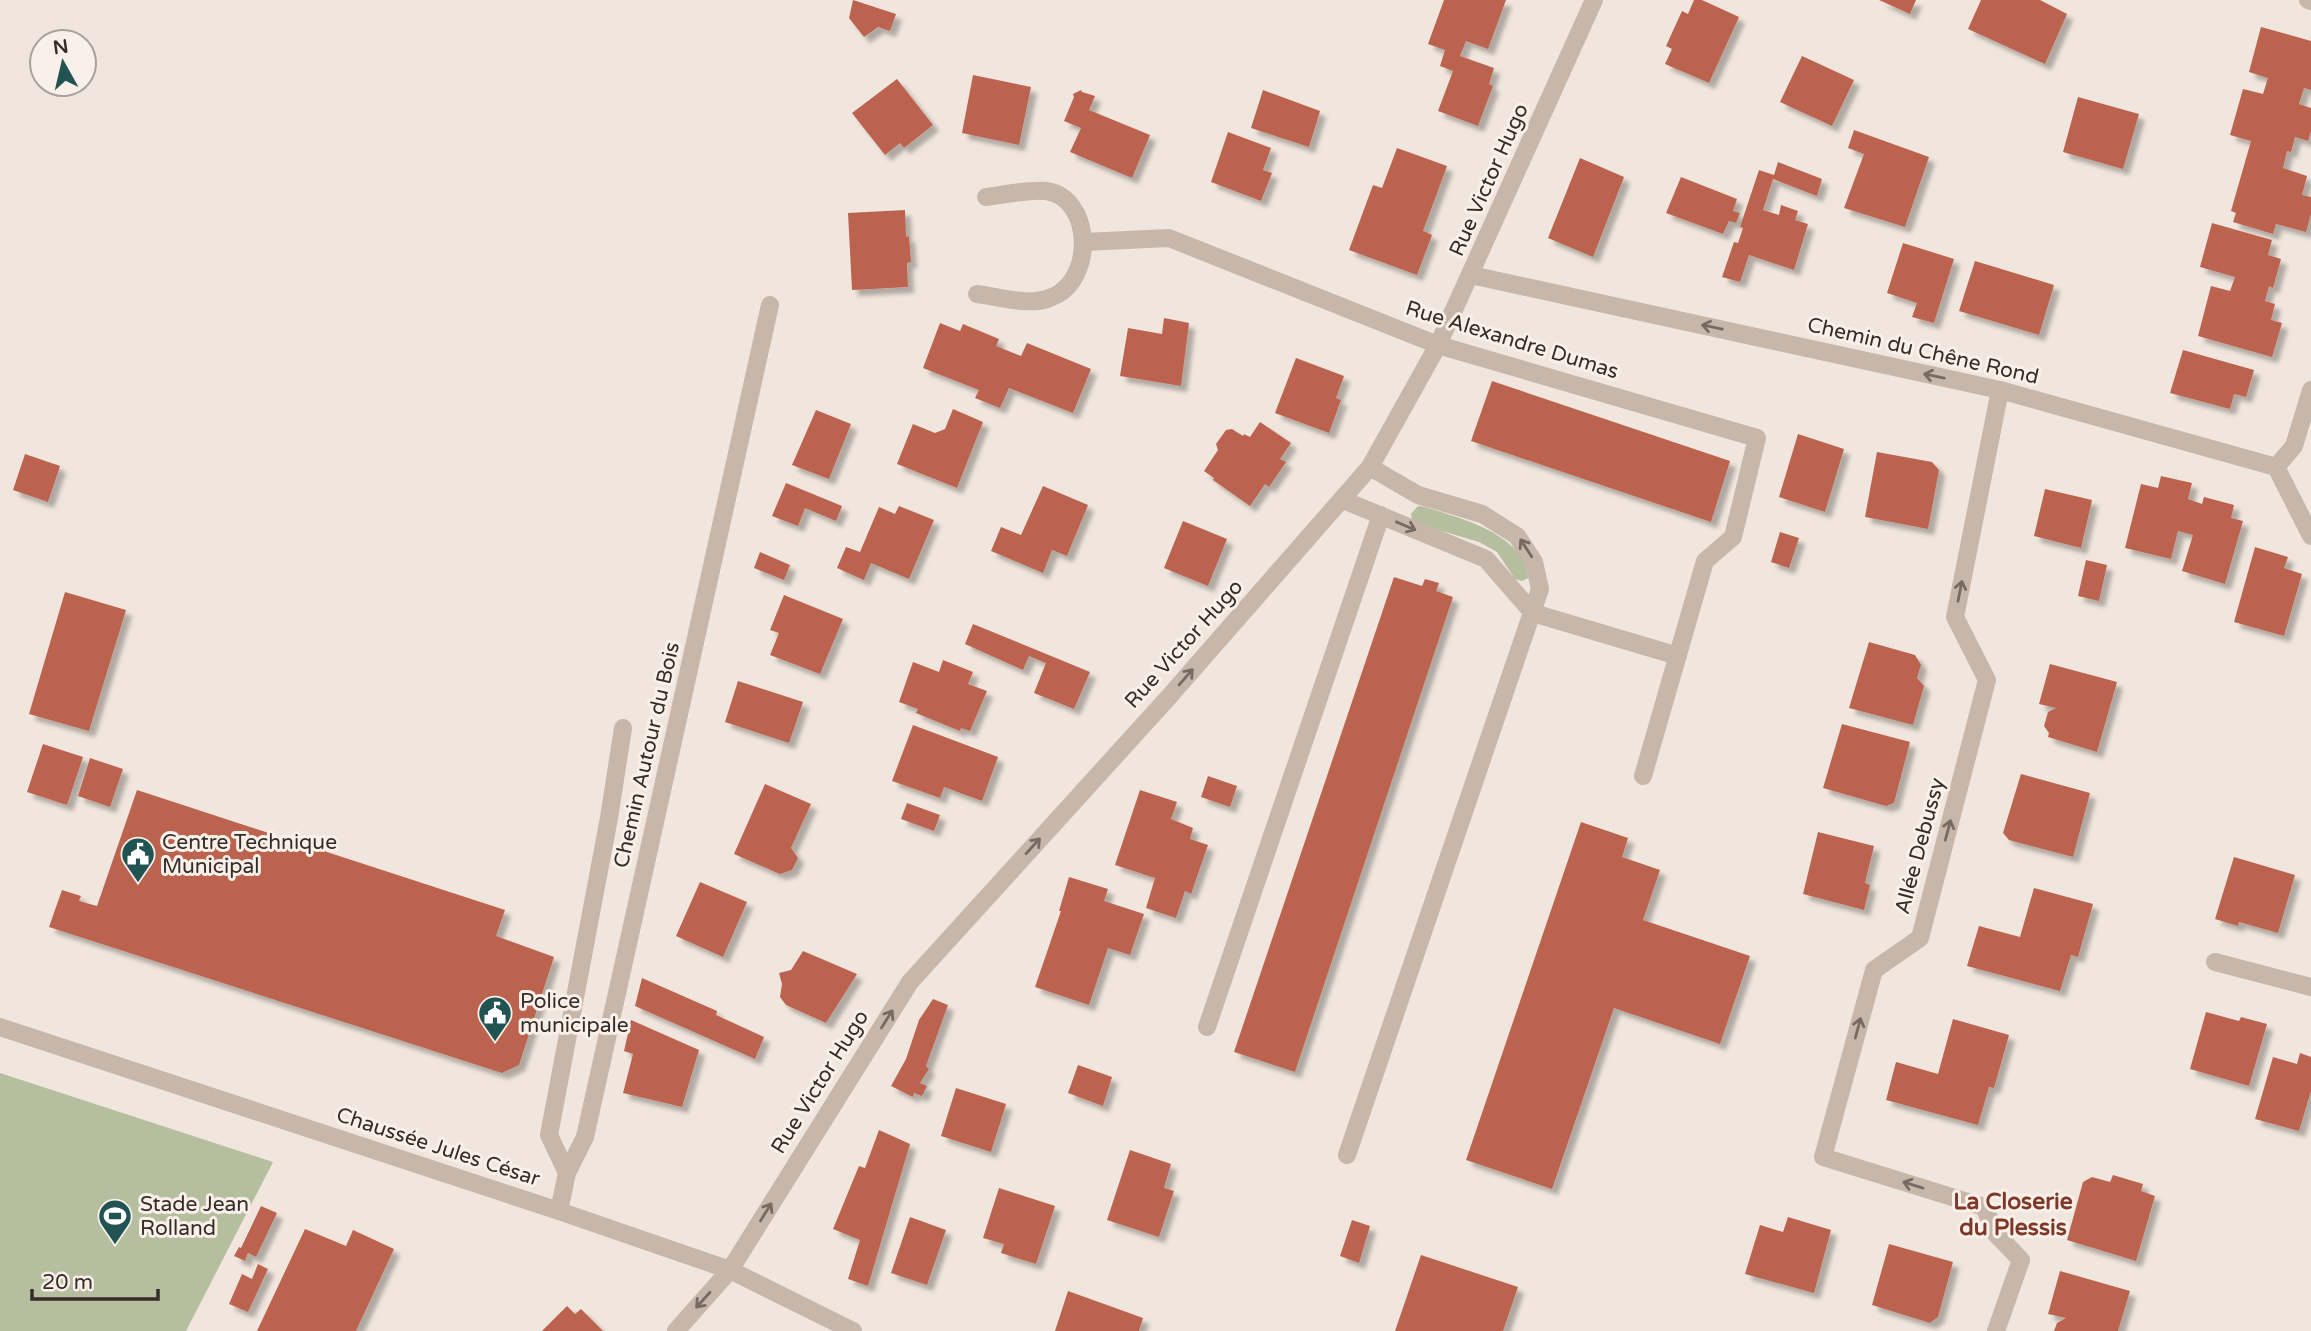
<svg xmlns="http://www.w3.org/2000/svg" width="2311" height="1331" font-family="'Varela Round',sans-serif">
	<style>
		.green { fill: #b5be9f }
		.building { fill: #bb6450; filter: url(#shadow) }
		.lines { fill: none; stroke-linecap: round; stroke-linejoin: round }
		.service { stroke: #c7b6aa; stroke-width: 18 }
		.minor { stroke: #c7b6aa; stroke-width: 18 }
		.tertiary { stroke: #c7b6aa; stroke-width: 18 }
		.oneway { stroke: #776a63 }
		.labels { text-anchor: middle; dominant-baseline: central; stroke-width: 6; stroke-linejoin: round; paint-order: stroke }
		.street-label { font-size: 21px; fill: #352c29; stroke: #f8f0e9 }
		.poi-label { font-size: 21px; fill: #352c29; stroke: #f8f0e9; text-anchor: start }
		.neighbourhood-label { font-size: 23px; font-weight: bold; fill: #7d3829; stroke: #f8f0e9 }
	</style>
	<defs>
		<filter id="shadow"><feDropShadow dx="6" dy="6" stdDeviation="2" flood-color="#0004"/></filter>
	</defs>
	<rect width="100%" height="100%" fill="#f0e6dd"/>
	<path class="green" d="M1418 506C1429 507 1440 512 1450 515 1477 523 1528 543 1528 578L1522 581 1515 579 1497 552 1479 542 1415 523 1412 519 1411 514Z
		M0 1073 273 1162 186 1331H0Z"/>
	<path class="building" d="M853 0 896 14 890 31 878 27 864 37 849 18Z
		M1444 0H1506L1488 49 1466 41 1460 56 1494 68 1489 84 1493 86 1478 126 1438 111 1453 71 1440 66 1445 50 1428 44Z
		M1694 0H1702L1739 17 1709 83 1665 64 1672 49 1666 46 1682 11 1688 14Z
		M1879 0H1916L1910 14Z
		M1981 0H2040L2067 14 2045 64 1968 29Z
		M2261 27 2311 41V90L2304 88 2299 104 2311 108V131L2308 141 2295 137 2291 152 2287 151 2283 168 2307 176 2302 195 2311 197V214L2306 232 2276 224 2273 234 2233 222 2236 213 2231 211 2251 141 2230 135 2243 89 2263 94 2268 78 2249 72Z
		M1802 56 1854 80 1832 126 1780 102Z
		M973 75 1031 87 1019 145 962 133Z
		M897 79 933 125 904 148 900 143 885 155 852 113Z
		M1081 90 1082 92 1095 96 1089 110 1150 135 1132 178 1070 152 1081 128 1064 121 1074 97 1073 94Z
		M1263 90 1320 111 1309 147 1251 128Z
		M2078 97 2139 114 2123 169 2063 152Z
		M1854 130 1929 157 1905 227 1844 208 1864 154 1848 148Z
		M1228 132 1271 148 1263 170 1272 173 1261 201 1211 182Z
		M1397 148 1447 166 1423 231 1432 235 1417 275 1349 250 1373 185 1382 188Z
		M1580 158 1624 177 1593 257 1548 238Z
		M1778 162 1822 179 1817 196 1773 179 1763 210 1779 215 1781 205 1798 211 1795 220 1808 224 1794 270 1749 255 1740 282 1722 277 1734 242 1738 243 1743 228 1740 227 1759 170 1774 175Z
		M1681 177 1737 199 1733 211 1740 213 1736 223 1729 221 1723 234 1666 213Z
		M905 210 906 237 909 236 911 262 907 263 908 287 852 290 848 213Z
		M2212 223 2272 240 2268 255 2281 259 2273 288 2269 286 2265 301 2275 304 2271 320 2282 323 2272 357 2198 336 2211 286 2230 291 2235 277 2200 267Z
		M1903 243 1954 259 1934 323 1912 317 1917 303 1887 293Z
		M1975 261 2054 285 2039 335 1959 311Z
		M1164 318 1189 323 1181 386 1120 376 1128 328 1162 334Z
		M940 323 960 331 963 324 999 339 996 346 1021 356 1027 343 1091 369 1073 413 1009 388 1000 408 975 398 979 390 923 368Z
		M2183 350 2254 370 2246 397 2234 394 2230 409 2170 393Z
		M1296 358 1344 376 1336 398 1341 400 1329 433 1275 413Z
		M1492 381 1730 461 1711 522 1471 441Z
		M953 409 983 422 957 488 897 464 913 424 935 433 945 429Z
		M816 410 851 424 829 479 792 465Z
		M1260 422 1291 443 1280 459 1286 462 1269 487 1265 484 1250 506 1213 480 1214 478 1204 471 1218 450 1216 444 1226 430 1232 429 1243 436 1244 434 1250 437Z
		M1798 434 1844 449 1825 512 1779 497Z
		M1877 452 1932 462 1939 470 1928 529 1865 517Z
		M25 454 60 466 48 502 13 490Z
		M2161 476 2192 483 2188 499 2202 504 2204 497 2234 505 2231 518 2243 521 2225 584 2182 571 2193 535 2178 531 2171 559 2125 548 2141 484 2158 488Z
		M786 483 842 506 836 521 805 508 798 526 772 516Z
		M1043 486 1088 505 1067 556 1052 550 1043 573 991 551 1001 527 1021 535Z
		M2045 489 2092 500 2081 548 2034 536Z
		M899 506 934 520 909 579 871 563 864 580 837 568 846 547 860 552 879 507 895 514Z
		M1183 521 1227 539 1208 586 1164 568Z
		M1780 532 1799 538 1789 568 1771 562Z
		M2255 547 2288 557 2284 568 2302 574 2284 636 2234 622Z
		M760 552 790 565 784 580 754 568Z
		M2086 560 2107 565 2099 601 2078 596Z
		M1394 577 1422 586 1425 579 1439 583 1436 591 1453 597 1295 1072 1234 1052Z
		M65 592 126 610 89 731 29 714Z
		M784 595 843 619 820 674 770 655 779 633 770 630Z
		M973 624 1090 672 1074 709 1034 693 1046 663 1029 656 1023 670 965 644Z
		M1869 642 1915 655 1921 665 1917 678 1924 686 1913 725 1849 708Z
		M943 660 973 672 968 684 987 691 970 731 961 728 960 731 916 713 918 709 899 702 913 662 939 672Z
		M2050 664 2117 682 2097 752 2048 737 2049 733 2044 726 2048 712 2056 708 2039 704Z
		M738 681 803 702 789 743 725 722Z
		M1842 724 1910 742 1894 803 1886 806 1823 788Z
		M913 725 998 757 982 801 944 787 940 798 892 781Z
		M43 744 83 757 67 805 27 792Z
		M90 758 123 769 110 807 78 796Z
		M2021 774 2090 793 2073 857 2009 840 2003 833Z
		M1208 776 1237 786 1230 807 1201 797Z
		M765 784 811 804 791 848 798 858 792 870 780 874 734 854Z
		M137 790 505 910 496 936 554 957 519 1065 502 1073 49 927 62 890 81 896 79 901 97 906Z
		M1140 790 1177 802 1171 819 1193 828 1190 839 1208 845 1191 894 1185 891 1176 918 1146 908 1155 878 1115 865Z
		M907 803 940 815 934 831 901 819Z
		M1581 822 1628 838 1622 857 1660 870 1643 920 1750 956 1720 1044 1614 1008 1552 1189 1466 1160Z
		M1818 832 1874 846 1865 883 1870 885 1864 910 1803 894Z
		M2234 857 2295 875 2278 933 2239 922 2238 926 2215 919Z
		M1069 877 1108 889 1104 901 1144 914 1130 955 1108 948 1089 1005 1035 987 1061 911H1059Z
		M700 882 747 902 723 957 676 936Z
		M2034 888 2093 904 2078 957 2071 955 2060 991 1967 966 1979 926 2020 937Z
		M803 951 857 974 826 1023 786 1005 780 997 782 984 779 973 791 970Z
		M642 978 717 1011 716 1015 764 1037 755 1059 635 1006Z
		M933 999 948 1005 926 1066 929 1069 920 1083 927 1086 922 1096 914 1093 913 1097 891 1086 906 1059 919 1020Z
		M2206 1012 2239 1021 2241 1017 2267 1024 2249 1086 2190 1069Z
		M1953 1019 2009 1035 1994 1088 1989 1087 1978 1125 1886 1100 1896 1062 1938 1074Z
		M631 1020 699 1050 682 1107 623 1093 633 1054 624 1051Z
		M2300 1053 2311 1057V1091L2299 1131 2255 1119 2273 1057 2297 1064Z
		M1078 1065 1112 1077 1103 1106 1068 1093Z
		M956 1088 1006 1104 991 1152 941 1136Z
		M879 1130 910 1144 868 1286 848 1279 860 1240 833 1229 859 1166 865 1168Z
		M1130 1150 1171 1164 1164 1188 1174 1191 1159 1237 1107 1220Z
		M2113 1175 2143 1184 2141 1191 2155 1196 2136 1261 2067 1240 2083 1182 2092 1177 2110 1182Z
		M999 1188 1055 1206 1036 1264 1001 1253 1004 1244 983 1238Z
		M261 1206 277 1213 256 1257 248 1253 245 1261 234 1256 239 1247 241 1248Z
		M910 1217 946 1230 927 1285 891 1273Z
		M1788 1217 1831 1230 1814 1293 1745 1274 1760 1225 1783 1232Z
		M1352 1220 1370 1226 1359 1263 1340 1256Z
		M305 1229 346 1246 353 1230 394 1249 356 1331H257Z
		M1889 1244 1953 1262 1938 1317 1930 1323 1872 1305Z
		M1421 1255 1518 1287 1503 1331H1395Z
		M258 1264 268 1269 248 1312 229 1304 242 1274 252 1279Z
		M2060 1271 2130 1291 2118 1331H2054L2057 1323 2066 1318 2048 1314Z
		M1068 1291 1143 1318 1139 1331H1055Z
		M567 1306 575 1314 581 1309 603 1331H542Z"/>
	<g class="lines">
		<path class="service" d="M1438 345 1757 438 1733 537 1705 561 1643 776
			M1343 500 1486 559 1533 613 1678 656
			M1207 1027 1381 515
			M1347 1155 1540 589 1534 562 1517 536 1482 514 1418 495 1370 467
			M567 1173 549 1135 609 818 623 728"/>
		<path class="minor" d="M2308 0 2311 1
			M1084 242 1169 238 1438 345
			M1471 275 2000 390 2276 467 2294 446 2311 390
			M977 294C1000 297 1031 307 1052 297 1096 279 1092 197 1046 191 1030 189 1003 195 986 197
			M2276 467 2311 536
			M2215 962 2311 987
			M559 1211 567 1173 585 1137 770 305
			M676 1331 730 1270 910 982 1167 699 1370 467 1438 345 1594 0
			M1996 1331 2021 1260 1996 1234 1984 1207 1823 1157 1874 970 1920 938 1987 680 1955 617 2000 390"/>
		<path class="tertiary" d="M0 1027 559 1211 730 1270 853 1331"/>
	</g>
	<defs><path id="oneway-shaft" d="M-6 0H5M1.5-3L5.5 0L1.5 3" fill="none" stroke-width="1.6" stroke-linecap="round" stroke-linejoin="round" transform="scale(1.75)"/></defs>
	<g class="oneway">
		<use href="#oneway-shaft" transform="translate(1712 327) rotate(-168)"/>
		<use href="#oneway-shaft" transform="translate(1934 376) rotate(-168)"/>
		<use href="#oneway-shaft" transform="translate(1406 526) rotate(23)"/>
		<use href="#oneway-shaft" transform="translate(1526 548) rotate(-123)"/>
		<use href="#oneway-shaft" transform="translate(1960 591) rotate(-79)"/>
		<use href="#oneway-shaft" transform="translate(1186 677) rotate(-49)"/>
		<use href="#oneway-shaft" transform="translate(1948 830) rotate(-75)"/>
		<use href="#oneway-shaft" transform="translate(1033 846) rotate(-48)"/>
		<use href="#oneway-shaft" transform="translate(887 1019) rotate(-58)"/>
		<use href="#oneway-shaft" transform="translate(1858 1028) rotate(-75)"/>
		<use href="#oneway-shaft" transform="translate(1913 1185) rotate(-163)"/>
		<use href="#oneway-shaft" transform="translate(766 1212) rotate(-58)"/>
		<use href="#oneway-shaft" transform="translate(703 1300) rotate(132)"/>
	</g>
	<defs>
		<g id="civic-pin" transform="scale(1.75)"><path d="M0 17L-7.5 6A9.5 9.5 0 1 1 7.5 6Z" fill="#225353" stroke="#f8f0e9"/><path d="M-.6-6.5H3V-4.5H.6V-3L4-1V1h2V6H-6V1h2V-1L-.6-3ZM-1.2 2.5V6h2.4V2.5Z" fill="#fff"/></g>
		<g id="stadium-pin" transform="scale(1.75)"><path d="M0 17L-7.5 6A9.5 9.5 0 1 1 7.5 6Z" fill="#225353" stroke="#f8f0e9"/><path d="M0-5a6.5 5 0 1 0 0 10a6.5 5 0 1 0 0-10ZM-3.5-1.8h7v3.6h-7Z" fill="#fff"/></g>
	</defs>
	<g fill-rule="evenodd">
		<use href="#civic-pin" x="138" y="854"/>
		<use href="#civic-pin" x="495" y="1013"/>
		<use href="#stadium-pin" x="115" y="1216"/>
	</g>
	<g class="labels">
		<g class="street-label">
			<text transform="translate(1489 180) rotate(-66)">Rue Victor Hugo</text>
			<text transform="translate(1512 340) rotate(17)">Rue Alexandre Dumas</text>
			<text transform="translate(1923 351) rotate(13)">Chemin du Chêne Rond</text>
			<text transform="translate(1184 644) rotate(-48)">Rue Victor Hugo</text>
			<text transform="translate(647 755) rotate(-77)">Chemin Autour du Bois</text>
			<text transform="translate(1920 846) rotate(-75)">Allée Debussy</text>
			<text transform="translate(820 1082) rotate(-58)">Rue Victor Hugo</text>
			<text transform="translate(438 1147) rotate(18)">Chaussée Jules César</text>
		</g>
		<g class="poi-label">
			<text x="162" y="842">Centre Technique<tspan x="162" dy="24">Municipal</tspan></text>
			<text x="520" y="1001">Police<tspan x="520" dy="24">municipale</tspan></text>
			<text x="140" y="1204">Stade Jean<tspan x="140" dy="24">Rolland</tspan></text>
		</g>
		<g class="neighbourhood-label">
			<text x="2013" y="1202">La Closerie<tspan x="2013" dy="26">du Plessis</tspan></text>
		</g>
	</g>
	<g transform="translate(63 63) rotate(352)"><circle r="33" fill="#f8f0e9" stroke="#aaa29c" stroke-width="2"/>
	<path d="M0-5L12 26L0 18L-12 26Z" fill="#225353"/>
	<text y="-10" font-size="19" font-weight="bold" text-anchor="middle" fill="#352c29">N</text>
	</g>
	<path d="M32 1289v10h126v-10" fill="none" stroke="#352c29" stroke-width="3.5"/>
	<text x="42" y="1289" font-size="21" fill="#352c29" stroke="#f8f0e9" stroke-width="5" paint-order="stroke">20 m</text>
</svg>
